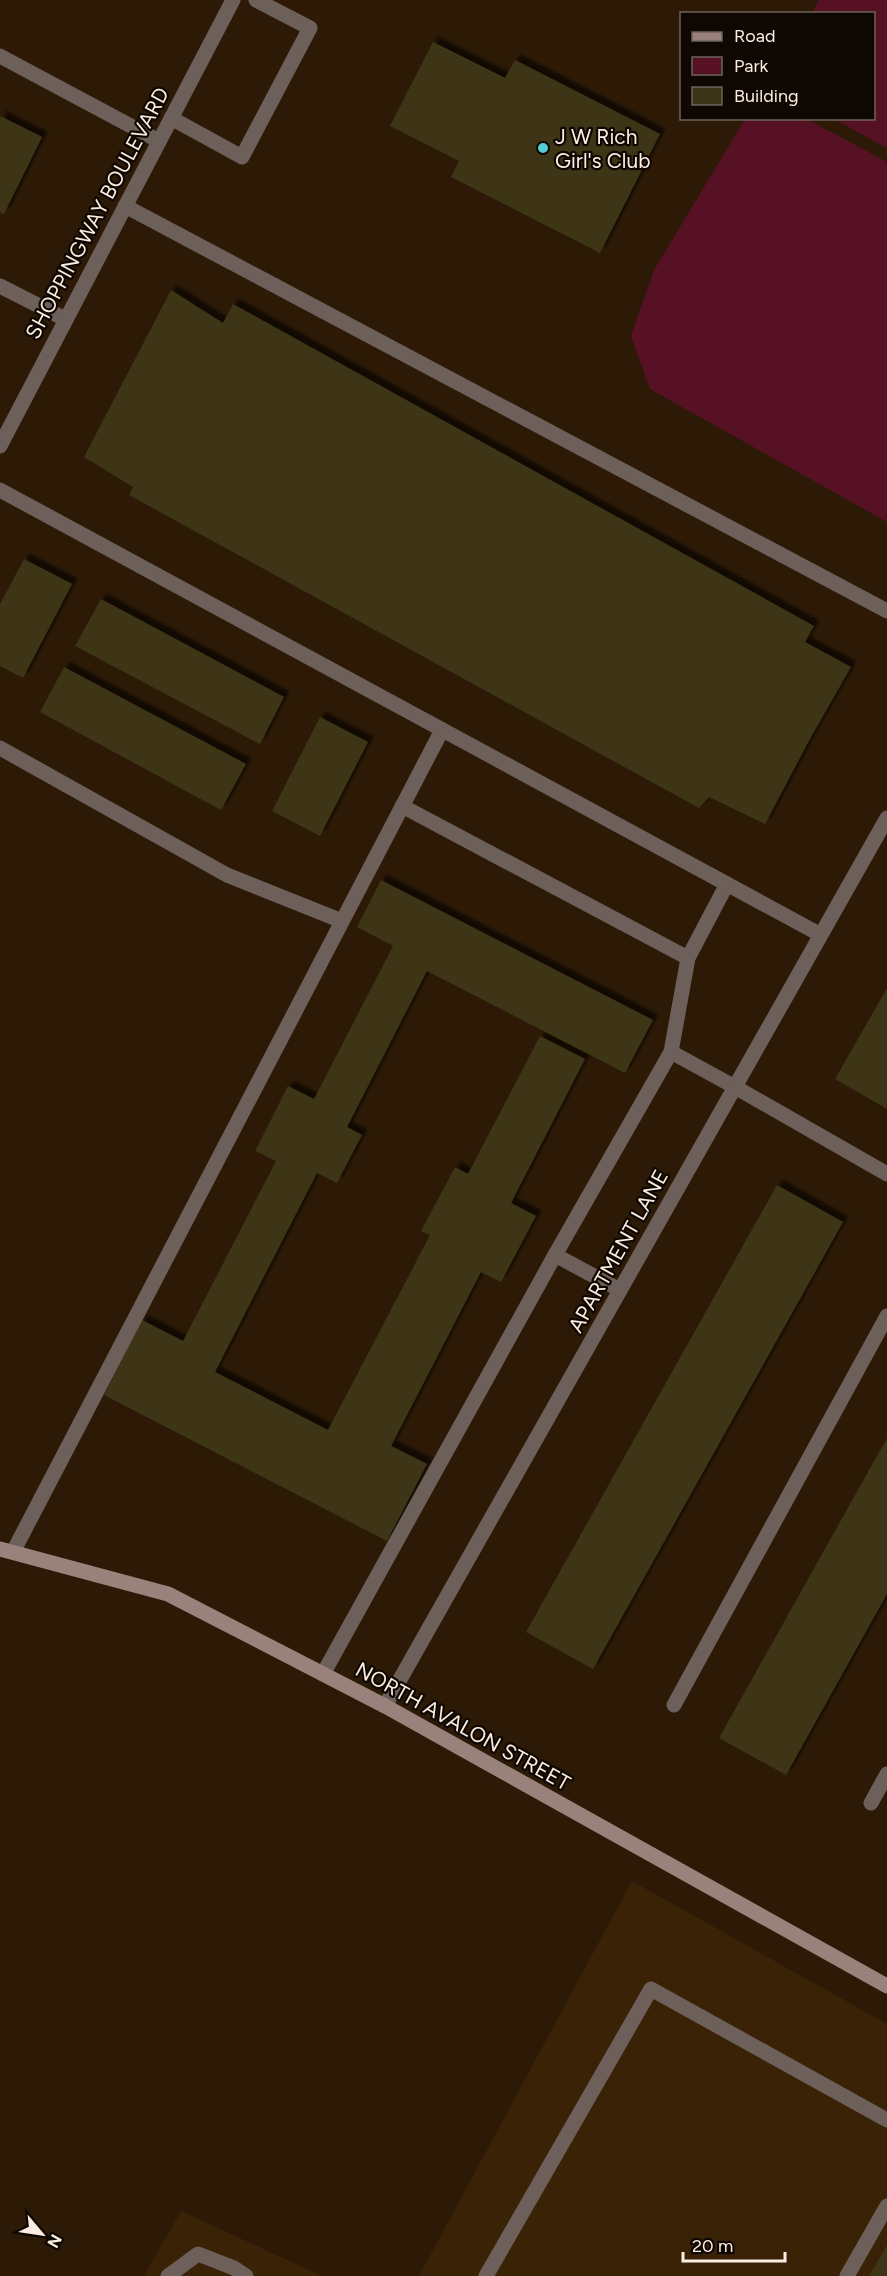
<svg xmlns="http://www.w3.org/2000/svg" width="887" height="2276" font-family="Figtree,sans-serif">
	<style>
		.built { fill: #3a2207 }
		.green { fill: #561224 }
		.building { fill: #3c3418; filter: url(#shadow) }
		.lines { fill: none; stroke-linecap: round; stroke-linejoin: round }
		.lane { stroke: #6d5f5a; stroke-width: 15 }
		.street { stroke: #6d5f5a; stroke-width: 15 }
		.secondary { stroke: #99827c; stroke-width: 15 }
		.poi-dot { fill: #52ccd5; stroke: #0f0702; stroke-width: 2 }
		.labels { text-anchor: middle; dominant-baseline: central; stroke-width: 4.5; stroke-linejoin: round; paint-order: stroke }
		.poi-label { font-size: 21px; fill: #fbede1; stroke: #0f0702; text-anchor: start }
		.street-label { font-size: 21px; fill: #fbede1; stroke: #0f0702 }
	</style>
	<defs>
		<filter id="shadow"><feDropShadow dx="5.5" dy="-5.5" stdDeviation="1.5" flood-color="#0009"/></filter>
	</defs>
	<rect width="100%" height="100%" fill="#2d1a06"/>
	<path class="built" d="M632 1881 887 2024V2276H419Z
		M181 2211 322 2276H144Z"/>
	<path class="green" d="M819 0H887V148L834 119 874 118V14L812 13Z
		M745 119H807L887 162V522L650 389 631 336 654 270Z"/>
	<path class="building" d="M433 42 505 78 515 60 660 134 600 253 451 177 459 161 390 126Z
		M0 116 42 137 4 214 0 212Z
		M171 290 223 323 233 304 814 626 805 642 851 667 811 737 765 824 709 797 699 808 129 495 133 487 84 457Z
		M24 559 72 584 23 678 0 666V604Z
		M101 599 284 697 260 744 75 646Z
		M64 667 246 764 221 810 40 712Z
		M320 717 368 742 320 836 272 811Z
		M381 880 653 1020 625 1073 427 971 347 1127 362 1135 337 1183 317 1173 215 1372 328 1430 430 1235 421 1231 455 1167 468 1174 540 1036 585 1059 511 1203 536 1216 501 1282 481 1272 391 1446 427 1464 387 1541 104 1395 142 1320 183 1341 276 1161 255 1151 288 1086 314 1099 393 946 357 927Z
		M887 988V1109L835 1079Z
		M777 1185 843 1222 593 1669 526 1632Z
		M887 1438V1594L786 1775 719 1738Z
		M887 2245V2276H869Z"/>
	<g class="lines">
		<path class="lane" d="M0 56 159 141
			M171 118 242 157 310 28 256 0
			M0 286 65 319
			M0 748 227 875 342 921
			M402 806 688 958
			M671 1052 688 958 727 884
			M620 1290 555 1255 671 1052 735 1087
			M13 1552 442 730
			M323 1674 555 1255
			M168 2276 198 2254 234 2268 246 2276
			M486 2276 651 1989 887 2120
			M847 2276 887 2206"/>
		<path class="street" d="M125 206 887 611
			M0 446 233 0
			M0 490 821 935
			M735 1087 887 1174
			M674 1705 887 1316
			M385 1706 887 818
			M871 1803 887 1774"/>
		<path class="secondary" d="M0 1549 168 1594 385 1706 887 1986"/>
	</g>
	<circle class="poi-dot" cx="543" cy="148" r="6"/>
	<g class="labels">
		<g class="poi-label">
			<text x="555" y="136">J W Rich<tspan x="555" dy="24">Girl's Club</tspan></text>
		</g>
		<g class="street-label">
			<text transform="translate(97 213) rotate(-62)">SHOPPINGWAY BOULEVARD</text>
			<text transform="translate(618 1251) rotate(-61)">APARTMENT LANE</text>
			<text transform="translate(463 1726) rotate(29)">NORTH AVALON STREET</text>
		</g>
	</g>
	<rect x="680" y="12" width="195" height="108" fill="#0f0702" stroke="#6d635b" stroke-width="1.5"/>
	<rect x="692" y="32" width="30" height="9" fill="#99827c" stroke="#6d635b" stroke-width="1.5"/>
	<text x="734" y="42" font-size="18" fill="#fbede1">Road</text>
	<rect x="692" y="57" width="30" height="18" fill="#561224" stroke="#6d635b" stroke-width="1.5"/>
	<text x="734" y="72" font-size="18" fill="#fbede1">Park</text>
	<rect x="692" y="87" width="30" height="18" fill="#3c3418" stroke="#6d635b" stroke-width="1.5"/>
	<text x="734" y="102" font-size="18" fill="#fbede1">Building</text>
	<g transform="translate(42 2234) rotate(119)" stroke="#0f0702" stroke-width="4.5" paint-order="stroke">
	<path d="M0-4.5L10 22L0 15L-10 22Z" fill="#fbede1"/>
	<text y="-9" font-size="16" font-weight="bold" text-anchor="middle" fill="#fbede1">N</text>
	</g>
	<path d="M683 2252v9h102v-9" fill="none" stroke="#fbede1" stroke-width="3"/>
	<text x="692" y="2252" font-size="18" fill="#fbede1" stroke="#0f0702" stroke-width="4.5" paint-order="stroke">20 m</text>
</svg>
